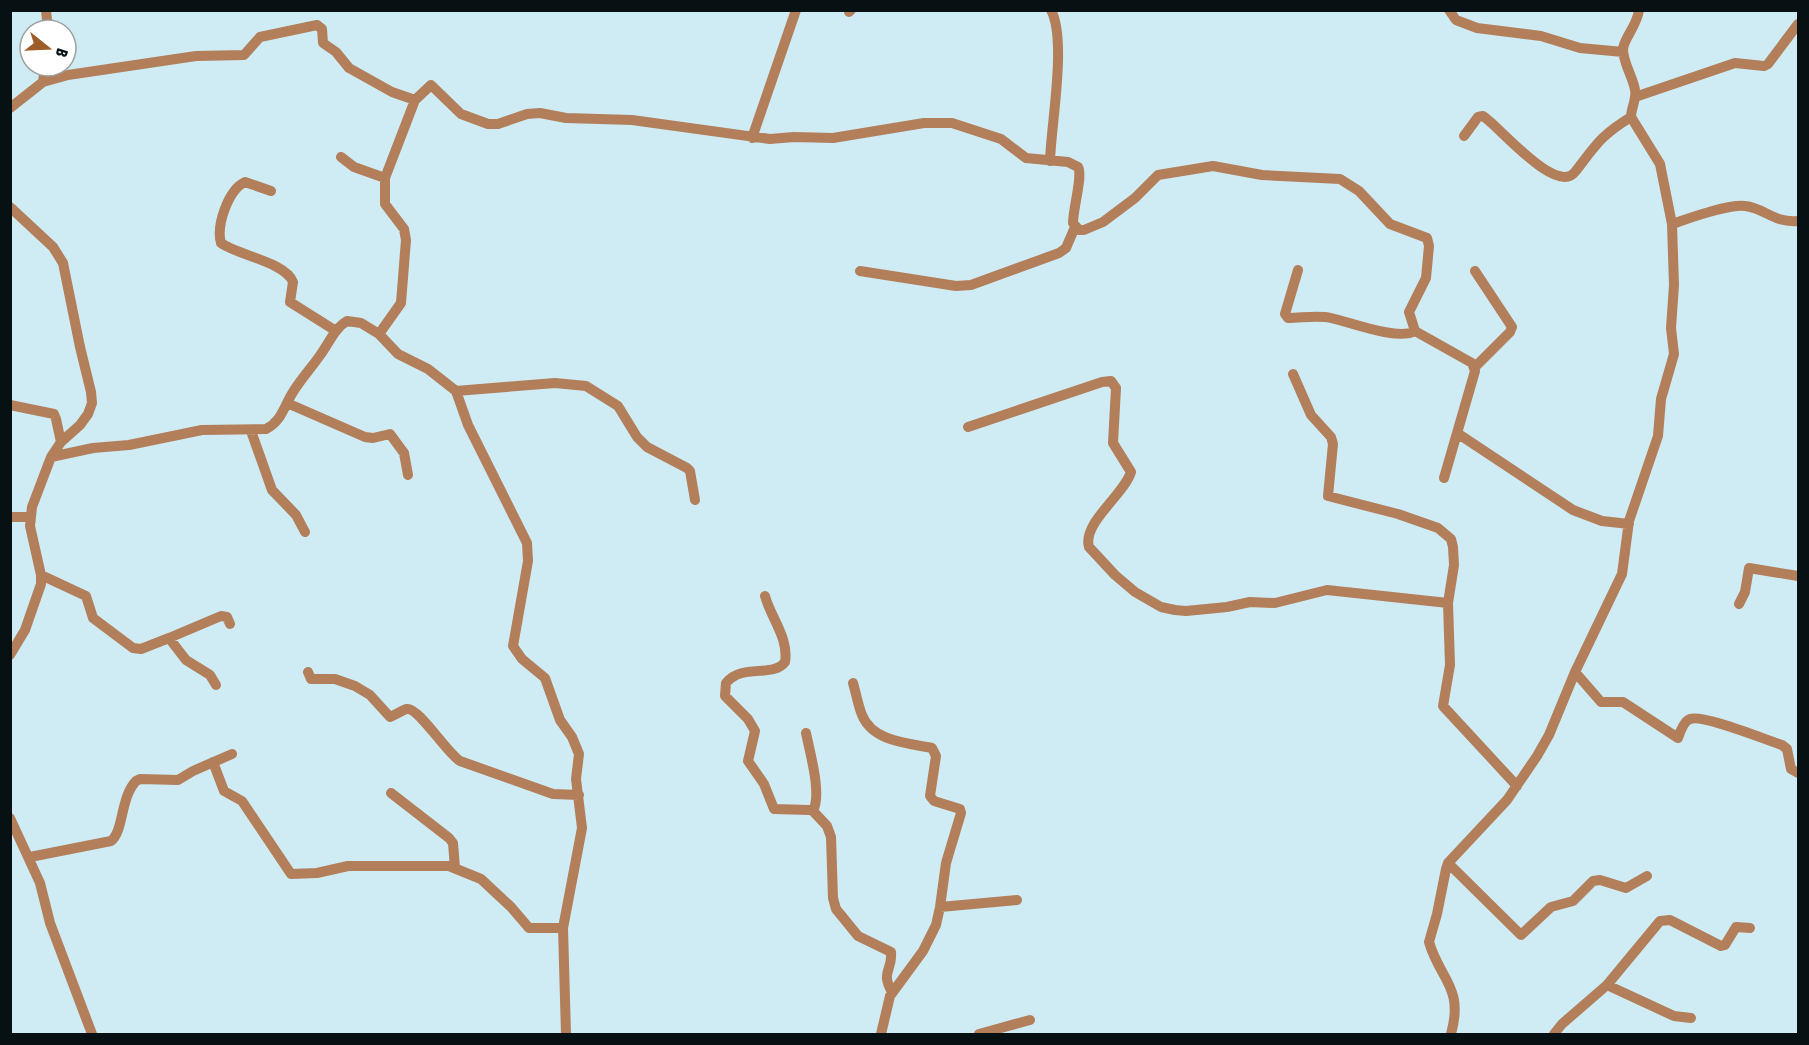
<svg xmlns="http://www.w3.org/2000/svg" width="1809" height="1045" font-family="'Asap Condensed',sans-serif">
	<style>
		.lines { fill: none; stroke-linecap: round; stroke-linejoin: round }
		.minor { stroke: #b37e5a; stroke-width: 10 }
	</style>
	<rect width="100%" height="100%" fill="#cfecf5"/>
	<g class="lines">
		<path class="minor" d="M46 10 48 30
			M1449 10 1456 20 1477 28 1541 36 1580 48 1623 52
			M849 12 851 10
			M43 82 45 66
			M1635 97 1735 63 1764 66 1768 64 1798 24
			M10 108 43 82 68 75 196 56 244 55 260 37 317 25 322 29 323 43 336 52 349 68 392 92 415 100
			M1464 136 1478 117 1483 116C1499 126 1556 196 1575 172 1596 145 1600 136 1631 117
			M752 138 796 10
			M341 157 354 167 385 178
			M1050 161C1051 125 1067 40 1051 10
			M271 191 245 182C228 190 216 226 221 243 237 255 285 262 293 282L290 302 336 331
			M10 207 53 247 63 263 80 347 91 392 92 403 88 414 80 425 61 442 51 457 32 507 30 526 41 575V584L25 630 10 655
			M1672 224C1690 218 1727 204 1745 206 1765 208 1773 223 1798 221
			M1298 270 1285 314 1288 318C1302 318 1318 315 1331 318 1350 322 1398 341 1415 331
			M860 271 956 286 971 285 1059 253 1066 248 1075 227
			M379 334 401 303 406 240 404 229 385 204V178L415 100 431 85 461 114 488 124H498L527 114 540 113 566 118 632 120 770 139 794 137 833 138 924 123H952L1001 139 1026 158 1068 162 1078 167C1083 176 1073 208 1073 223L1079 230H1084L1103 222 1135 198 1158 175 1213 166 1262 175 1340 179 1359 191 1390 224 1427 238 1429 246 1426 278 1409 312 1415 331 1472 363 1475 371 1444 478
			M1475 367 1510 332 1512 327 1475 271
			M1293 374 1311 415 1331 437 1333 444 1328 496 1398 514 1438 528 1451 539 1453 547 1454 565 1448 603 1450 665 1443 706 1517 786
			M456 391 555 383 586 386 618 406 637 437 647 447 687 468 690 471 695 500
			M287 403 365 437 373 438 390 434 404 453 408 475
			M10 405 54 414 56 419 61 442
			M968 427 1102 382 1111 381 1116 388 1113 443 1131 472C1124 495 1082 523 1089 547L1115 575 1135 592 1161 607 1175 610 1186 611 1227 607 1250 602 1275 603 1327 590 1448 603
			M251 431 272 490 296 515 305 532
			M1457 433 1573 510 1602 521 1629 524
			M51 457 93 448 129 445 202 430 266 429C282 421 284 406 293 392 301 379 312 367 321 354 329 343 335 328 347 321L361 323 379 334 398 354 428 369 456 391 468 425 527 543 528 561 513 646 522 659 545 678 560 720 572 737 579 754 576 779 582 828 563 928 566 1034
			M10 517H30
			M41 575 86 596 93 618 133 648 141 649 169 638 186 660 210 675 216 685
			M765 596C771 618 789 638 785 662 773 678 742 663 726 683L725 696 748 719 755 731 748 761 764 784 774 809 809 810 813 811 827 826 831 837 833 898 836 909 858 936 891 952C893 971 880 971 892 992
			M1739 604 1745 592 1749 568 1798 576
			M169 638 221 616 227 617 230 624
			M308 672 311 679H335L355 686 370 695 390 717C396 715 402 710 407 709 418 707 447 753 460 761L553 794 579 795
			M1575 672 1601 702H1623L1678 738C1680 732 1684 721 1690 719 1703 714 1766 740 1782 745L1787 749 1791 769 1798 773
			M853 683C856 693 858 705 862 715 873 742 908 743 932 748L936 756 930 796 934 801 960 809 961 813 946 863 940 907 936 925 923 951 890 996 881 1034
			M806 733C810 753 822 794 813 811
			M213 762 224 791 242 801 291 874 317 873 348 866H449L481 879 511 907 529 928H563
			M391 793 449 838 453 843 455 868
			M10 818 40 883 50 923 92 1034
			M30 857 111 841C124 831 120 798 136 781L140 779 178 780 193 771 232 754
			M1448 863 1521 935 1551 907 1573 901 1593 881 1600 880 1626 888 1647 876
			M940 907 1017 900
			M1607 985 1674 1016 1691 1018
			M979 1034 1030 1020
			M1451 1034C1464 987 1440 980 1429 942L1437 914 1446 869 1448 863 1507 800 1537 756 1549 735 1575 672 1622 574 1629 521 1658 436 1661 399 1674 354 1671 328 1674 285 1672 224 1660 164 1631 117C1631 108 1637 99 1635 90 1633 77 1623 63 1623 49 1624 38 1637 26 1639 10
			M1554 1034 1562 1024 1607 985 1660 921 1670 920 1721 946 1725 945 1736 927 1750 928"/>
	</g>
	<rect width="1809" height="1045" fill="none" stroke="#071114" stroke-width="24"/>
	<g transform="translate(48 48) rotate(108)"><circle r="28" fill="#ffffff" stroke="#9ca0a1" stroke-width="1.5"/>
	<path d="M0-4.5L10 22L0 15L-10 22Z" fill="#9d5c28"/>
	<text y="-9" font-size="16" font-weight="bold" text-anchor="middle" fill="#071114">B</text>
	</g>
</svg>
